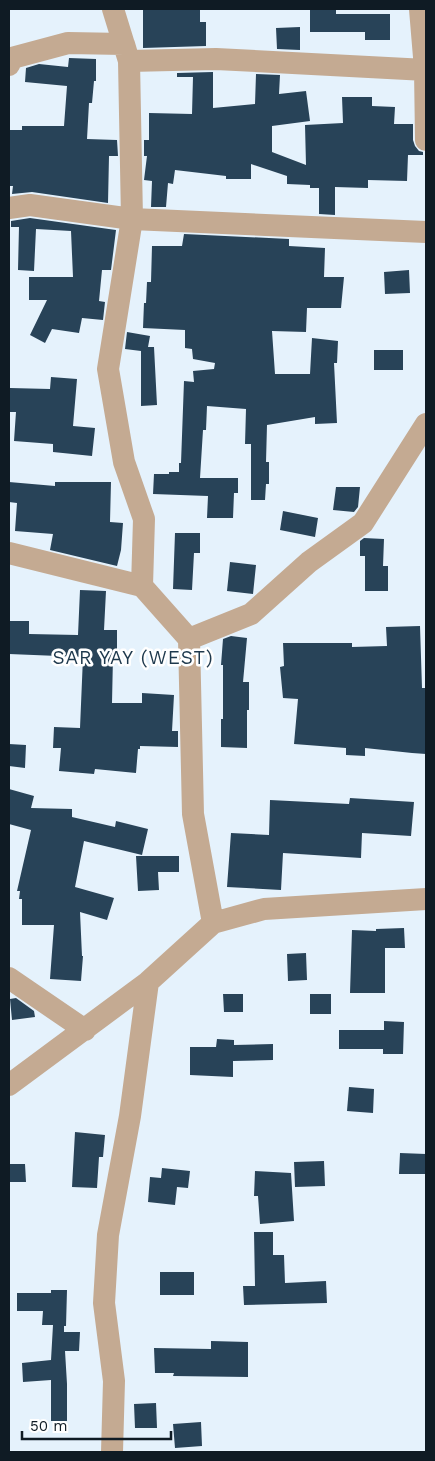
<svg xmlns="http://www.w3.org/2000/svg" width="435" height="1461" font-family="'Work Sans',sans-serif">
	<style>
		.building { fill: #284358 }
		.lines { fill: none; stroke-linecap: round; stroke-linejoin: round }
		.minor { stroke: #c4aa92; stroke-width: 22 }
		.labels { text-anchor: middle; dominant-baseline: central; stroke-width: 5; stroke-linejoin: round; paint-order: stroke }
		.quarter-label { font-size: 19px; letter-spacing: 1px; fill: #1e394d; stroke: #fff }
	</style>
	<rect width="100%" height="100%" fill="#e5f2fc"/>
	<path class="building" d="M143 9H200V22H206V46L143 48Z
		M310 9H336V14H390V40H365V32H310Z
		M300 27V50L277 49 276 28Z
		M69 58 96 59V81H94L92 103H89L87 139 117 140 118 156H109L108 203 32 192 12 194 13 186H9V130H22V126H64L67 86 25 82 26 68 39 64 68 67Z
		M213 72V108L255 104 256 74 280 75 279 94 306 91 310 121 272 126V152L306 165 305 125 343 123 342 97H372V106L395 107 394 124H413V140L415 146 419 151 423 152V155H408L407 181 368 180V188L335 187V215L319 214V188H310V185L287 184V176L251 164V179H226V176L175 170 173 184 168 183 166 207H151L152 181 144 180 147 156H144V140H149V113L192 114 193 77H177V73Z
		M30 218 116 230 111 270H102L99 301 105 302 103 320 82 318 79 333 52 329 45 343 30 335 47 300H29V277H73L71 231 36 229 34 271 18 270 19 227H11V221Z
		M184 234 289 239V246L325 248 324 277H344L341 308H307L306 332 272 331 275 374H310L312 338 338 341 337 363H334L337 423 315 424V417L267 425 266 462H269V484H266L265 500H251V444H245L246 409 207 406 206 430H203L200 478H238V493H234L233 518H207L208 496 153 494 154 474H169V472H179V463H181L184 381 194 382 193 371 214 369 215 363 193 359 192 349 185 348V330L143 328 144 303H146L147 282H151L152 246H182Z
		M409 270 410 293 385 294 384 272Z
		M127 332 150 336 148 347H154L157 405 141 406V351L125 349Z
		M374 350H403V370H374Z
		M51 377 77 379 73 426 95 428 92 456 53 452V444L14 441 16 412H10V388L50 389Z
		M9 482 55 486V482H111L110 522 123 523 121 550 117 566 50 550 53 534 15 531 17 503 9 502Z
		M336 487H360L358 507 354 512 333 510Z
		M283 511 318 518 315 537 280 530Z
		M175 533H200V553H194L192 590 173 589Z
		M364 538 384 539 383 566H388V591H365V556H360V541Z
		M230 562 256 565 253 594 227 591Z
		M80 590 106 591 104 630H117V656H113L112 703H142V693L174 695 172 731H178V747L140 746V749H138L136 773 95 769 94 774 59 771 61 748H53L54 727 80 728 83 657 9 654V621H29V634L78 635Z
		M420 626 422 688H426V754L412 753 365 748V756L346 755V748L294 744 298 699 283 698 280 667 284 666 283 643H352V647L387 646 386 627Z
		M231 636 247 638 243 682H249V710H247V748L221 747V719H223V665H221L223 639Z
		M9 744 26 745 25 768 9 766Z
		M9 789 34 796 31 808 72 809V817L115 827 116 821 148 829 142 855 84 841 75 887 114 898 107 920 80 912 82 956H83L81 981 50 979 54 925H22V899H19L20 891H17L31 830 9 824Z
		M350 798 414 802 411 836 362 833 361 858 283 853 281 890 227 887 231 833 269 835 270 800 349 804Z
		M136 856H179V872H158L159 890 138 891Z
		M404 928 405 948H385V993H350L352 930 376 931V929Z
		M306 953 307 980 288 981 287 954Z
		M223 994H243V1012H224Z
		M310 994H331V1014H310Z
		M16 998 34 1011 35 1017 12 1020 10 999Z
		M384 1021 404 1022 403 1054H383V1049H339V1030H384Z
		M217 1039 234 1040V1045L273 1044V1060L233 1061V1077L190 1075V1047H216Z
		M349 1087 374 1089 373 1113 347 1111Z
		M75 1132 105 1135 103 1157H99L97 1188 72 1187Z
		M400 1153 426 1154V1174H399Z
		M324 1161 325 1186 295 1187 294 1162Z
		M9 1164H25L26 1182H10Z
		M162 1168 190 1171 188 1188 177 1187 175 1205 148 1202 150 1177 161 1178Z
		M255 1171 291 1173 294 1221 260 1224 258 1196H254Z
		M254 1232H273V1255H284L285 1283 326 1281 327 1303 244 1305 243 1286H255Z
		M160 1272H194V1295H160Z
		M51 1290H67L66 1326H64V1332H80L79 1351H65L67 1384V1421H51V1380L23 1382 22 1363 51 1360 53 1325H42L43 1311H17V1293H51Z
		M211 1341 248 1342V1377L173 1376 174 1373H155L154 1348 211 1349Z
		M156 1403 157 1428H135L134 1404Z
		M201 1422 202 1446 175 1448 173 1424Z"/>
	<g class="lines">
		<path class="minor" d="M113 9 129 61 132 219 108 369 124 462 144 519 142 586 189 639 193 814 213 923
			M420 9 425 69 426 140
			M9 65 12 58 68 43 124 44 129 61 216 59 426 70
			M9 208 30 205 132 219 426 232
			M9 553 142 586
			M189 639 251 614 309 562 363 523 426 424
			M9 978 85 1030
			M9 1085 148 982 213 923 264 909 426 899
			M112 1452 114 1381 104 1303 108 1235 130 1116 148 982"/>
	</g>
	<g class="labels">
		<g class="quarter-label">
			<text x="133" y="657">SAR YAY (WEST)</text>
		</g>
	</g>
	<rect width="435" height="1461" fill="none" stroke="#0f1b24" stroke-width="20"/>
	<path d="M22 1431v8h149v-8" fill="none" stroke="#0f1b24" stroke-width="2.5"/>
	<text x="30" y="1431" font-size="15" fill="#0f1b24" stroke="#ffffff" stroke-width="4" paint-order="stroke">50 m</text>
</svg>
